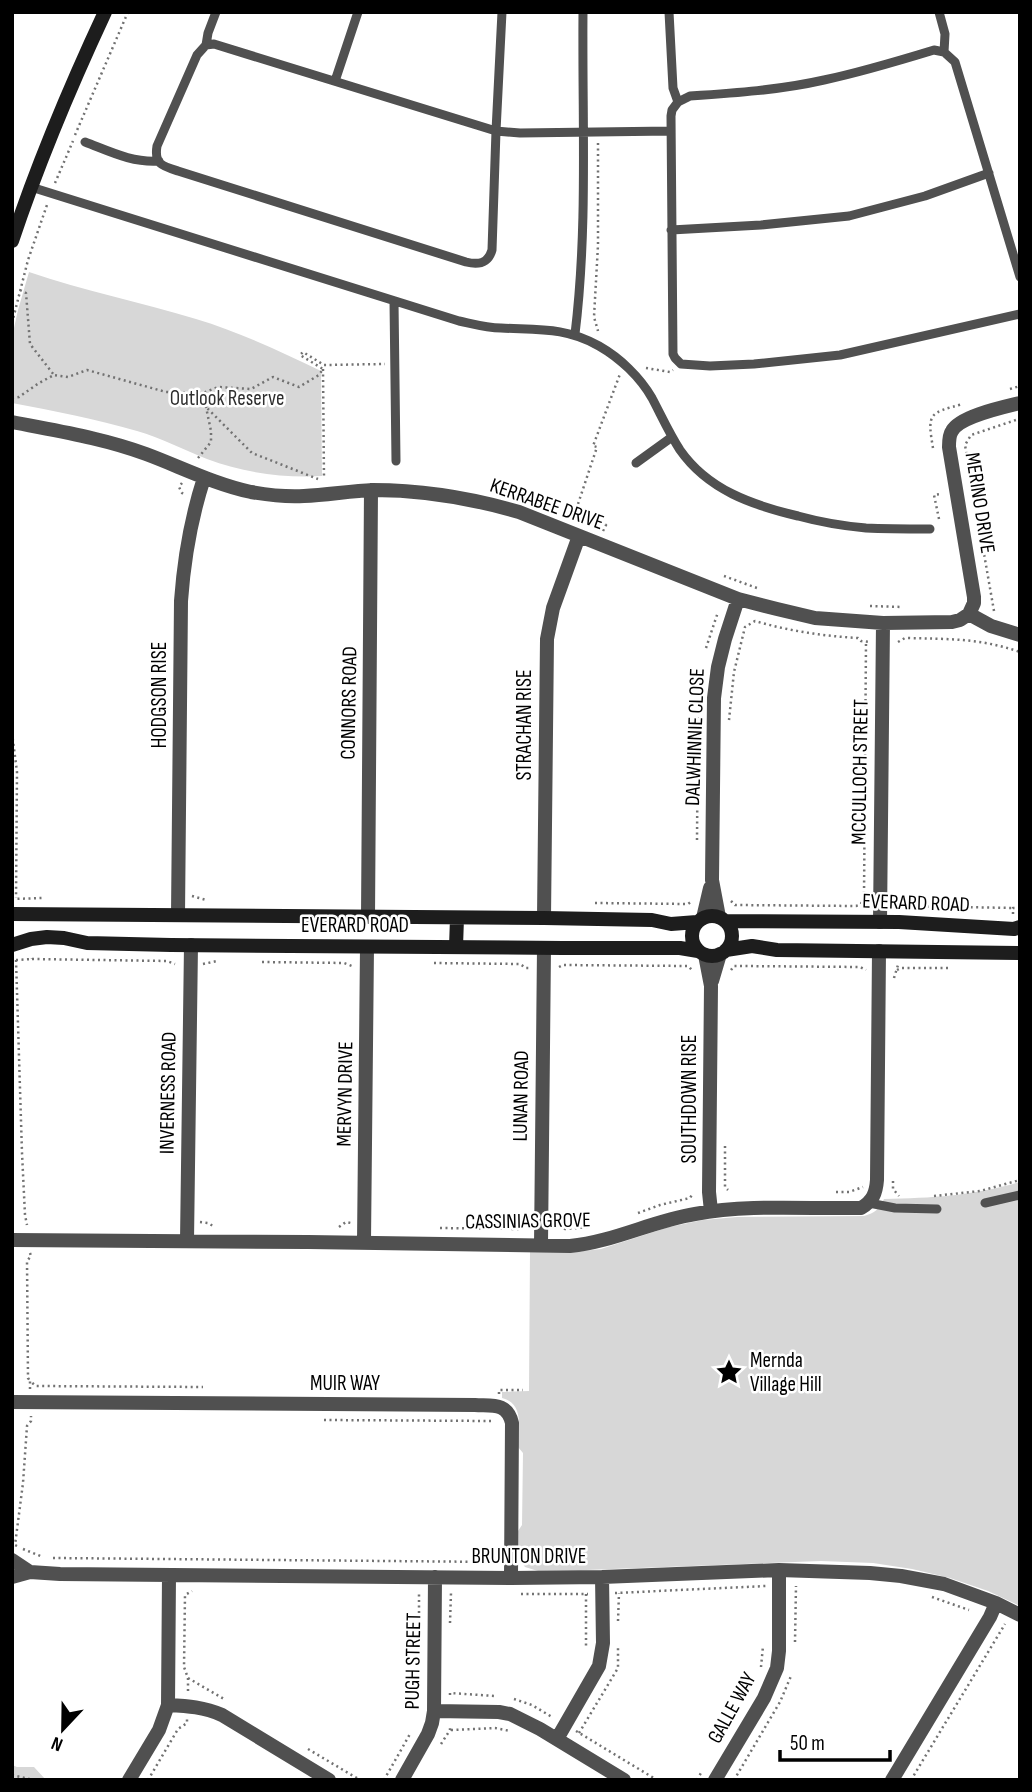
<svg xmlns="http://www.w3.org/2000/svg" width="1032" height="1792" font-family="'Sofia Sans Condensed',sans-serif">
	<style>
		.green { fill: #d7d7d7 }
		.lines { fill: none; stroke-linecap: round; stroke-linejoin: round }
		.path { stroke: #727272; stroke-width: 2.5; stroke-dasharray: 2 3.5; stroke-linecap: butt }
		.lane { stroke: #505050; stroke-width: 9 }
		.street { stroke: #505050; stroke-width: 14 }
		.secondary { stroke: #1d1d1d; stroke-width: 14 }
		.labels { text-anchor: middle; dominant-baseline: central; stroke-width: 5; stroke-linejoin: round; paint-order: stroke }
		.park-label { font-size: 21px; fill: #2e2e2e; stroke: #fff }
		.street-label { font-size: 21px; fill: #000; stroke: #fff }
		.poi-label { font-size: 21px; fill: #000; stroke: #fff; text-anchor: start }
	</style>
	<rect width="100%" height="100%" fill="#fff"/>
	<path class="green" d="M29 272C84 291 141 302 196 319 239 332 280 351 321 371L322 476C283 478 244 473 207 459 184 450 161 438 137 431 96 419 54 411 12 403V337L18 310Z
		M1020 1182V1606L988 1591 950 1578 912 1569 873 1563 821 1561 586 1570 538 1571 525 1567 518 1557V1531L522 1525 523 1453 518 1447C518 1428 525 1404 502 1398V1392L529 1391 530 1252H574L601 1249 669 1227 703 1220 737 1217 864 1216C875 1213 879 1209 884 1199 933 1198 972 1196 1020 1182Z
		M12 1765 17 1767H34L46 1780H12Z"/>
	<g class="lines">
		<path class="path" d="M75 135 128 12
			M598 143V245L594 317 598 331
			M55 183 73 141
			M20 290 26 293 30 344 54 375
			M12 323 28 260 48 202
			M646 368 670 372 673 370
			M323 369 324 479
			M1010 389 1020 386
			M203 393 206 407 252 453 318 479
			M12 398 19 397 39 383 54 375 68 377 87 370 166 392 188 393H203L218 387 251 389 273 377 299 387 319 375 323 369 300 355 303 352 324 365 385 364
			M933 448C927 413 929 413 963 404
			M198 458 211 442V431L206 407
			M182 483 179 487 182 493 185 494
			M939 519 934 495 941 494
			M603 531 606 525 575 513 597 447 593 446 620 374
			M724 576 757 588
			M870 606 902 607
			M994 611 965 445 971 435 1016 420
			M898 642 905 638C947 639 980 638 1020 652
			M706 648 718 612
			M729 720 734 672 745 627 755 621C789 631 823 636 858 638L861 641 870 642
			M12 733 17 772 16 898
			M697 840 698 707
			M192 896 206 900
			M12 899 43 898
			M731 901 735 905 856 906 865 903
			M595 903 688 904 692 901
			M861 904 864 896 866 642
			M899 909V904L905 906 1013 908
			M1013 914V908H1020
			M32 959 167 961 175 964
			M16 960 22 1153 25 1215 27 1225
			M16 960 32 959V958
			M262 962 344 963 352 966
			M434 963 520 964 526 968H531
			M203 964 217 961
			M559 967 563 965 688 966 693 971
			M731 970 734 966H741L860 967 866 970
			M897 970 901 968H949
			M894 978 898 965
			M725 1146V1187L728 1190
			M893 1181V1189L899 1196
			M836 1192H849L863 1187
			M934 1196 980 1191 1020 1180
			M638 1213 660 1205 690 1198 693 1193
			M200 1222 208 1223 213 1226
			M554 1225 561 1226 565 1229 588 1227
			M339 1227 346 1222 351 1223
			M440 1228 518 1229 521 1225H527
			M30 1253 31 1256 27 1261 28 1378 30 1381
			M30 1389V1381L36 1386 203 1387
			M499 1394V1390H523
			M324 1420 492 1421
			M17 1546 15 1545 23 1483 27 1426 31 1421V1416
			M23 1549 43 1557
			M53 1558 498 1562
			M615 1593 766 1586
			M521 1594H588
			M586 1594V1647
			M932 1597 969 1610
			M618 1621 619 1593
			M450 1623 451 1593
			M419 1635V1593
			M795 1642 796 1586
			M761 1667 763 1646
			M188 1678 224 1699
			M188 1691V1678L184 1667 185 1595 192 1591
			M450 1695V1693L494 1696
			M514 1699 532 1705 552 1717
			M451 1730 495 1728 510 1731
			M576 1731 657 1780
			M579 1733 618 1668V1645
			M441 1744 450 1730V1726
			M308 1749 360 1780
			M12 1775 34 1780
			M148 1780 178 1729 187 1723V1719
			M384 1780 410 1734
			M697 1780 701 1773
			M734 1780 780 1702 791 1676
			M911 1780 1005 1624"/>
		<path class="lane" d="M502 12 496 131 214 44 206 45 197 55 157 146C154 164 162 166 178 171L466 262C478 265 488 264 492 250L496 131 520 133 671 131
			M669 12 673 88 678 102
			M939 12 945 34 944 52 955 62 1020 277
			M206 45 208 33 216 12
			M944 52 934 50C898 61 862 72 824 80 780 90 735 93 690 96L678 102 672 110 671 116 673 354 675 358 681 364 710 366 754 364 840 355 1020 314
			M335 81 358 12
			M85 142C109 151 132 163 159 161
			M31 187 459 321C473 324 487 328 501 328 538 330 566 327 599 346 620 358 640 377 652 398 661 415 669 433 680 450 708 490 752 505 798 516 820 522 843 526 866 528 887 529 909 529 930 529
			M671 230 761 225 849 216 925 196 989 173
			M394 301 396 461
			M575 334C588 228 582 120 583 12
			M636 463 672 437
			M869 1203 895 1208 937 1209
			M985 1203 1020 1195"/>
		<path class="street" d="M12 422C57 431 103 438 146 454 181 467 214 484 251 492 268 495 286 497 304 496 327 495 350 491 373 490 423 490 471 498 519 512L738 599 777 609 815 618 883 623 952 622 960 620 969 614 991 626 1020 635
			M969 614 974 603V597L949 447C949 442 949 435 952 431 960 416 1004 407 1020 403
			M178 915 181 601C184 559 191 518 204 478
			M368 917 371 490
			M719 917 712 880 714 698 718 667 725 639 738 599
			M544 918 547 639 553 608 579 536
			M703 918 710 888
			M880 922 883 623
			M705 955 711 986 709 1192 711 1211
			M712 981 720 954
			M12 1240 308 1242 570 1246C613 1242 652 1221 695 1214 749 1204 806 1209 861 1208 873 1201 876 1193 877 1180L879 951
			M187 1241 191 945
			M364 1242 367 947
			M541 1245 544 948
			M12 1402 475 1405C492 1406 507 1402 512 1423L511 1578
			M12 1560 30 1572
			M12 1577 30 1572 60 1574 511 1578 602 1577 779 1570 870 1573 901 1576 944 1584 996 1603 1020 1615
			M168 1705C188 1706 204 1707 222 1715L329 1780
			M434 1711 499 1712 510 1714 540 1729 624 1780
			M557 1739 599 1666 603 1643 602 1577
			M129 1780 159 1730 168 1705 169 1575
			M402 1780 428 1734 432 1723 434 1711 435 1577
			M715 1780 764 1698 777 1668 779 1651V1570
			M892 1780 990 1617 996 1603"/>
		<path class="secondary" d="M12 241C38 163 70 87 105 12
			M12 914 544 918 652 920 671 924 697 922
			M692 936a20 20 0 1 1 40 0a20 20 0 1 1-40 0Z
			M725 921 899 922 1014 929 1020 927
			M12 945 31 939 47 937 64 938 87 943 171 945 563 948H680L698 951
			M456 947 457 918
			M726 950 752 946 777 950 1020 953"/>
	</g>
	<defs>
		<g id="sight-bare" transform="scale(2.1)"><path d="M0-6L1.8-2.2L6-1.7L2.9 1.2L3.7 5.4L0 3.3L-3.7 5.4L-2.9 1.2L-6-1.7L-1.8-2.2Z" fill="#000" stroke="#fff" stroke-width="2.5" paint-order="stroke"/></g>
	</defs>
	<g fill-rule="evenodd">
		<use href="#sight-bare" x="729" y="1372"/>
	</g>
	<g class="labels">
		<g class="park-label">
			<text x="227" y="398">Outlook Reserve</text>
		</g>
		<g class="street-label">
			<text transform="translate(980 503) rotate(81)">MERINO DRIVE</text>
			<text transform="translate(547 504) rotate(19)">KERRABEE DRIVE</text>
			<text transform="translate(159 695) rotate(-90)">HODGSON RISE</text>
			<text transform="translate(349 703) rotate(-89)">CONNORS ROAD</text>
			<text transform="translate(524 725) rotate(-90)">STRACHAN RISE</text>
			<text transform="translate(695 737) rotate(-88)">DALWHINNIE CLOSE</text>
			<text transform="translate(860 772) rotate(-89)">MCCULLOCH STREET</text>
			<text transform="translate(916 903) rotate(2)">EVERARD ROAD</text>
			<text x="355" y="925">EVERARD ROAD</text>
			<text transform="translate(168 1093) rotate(-89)">INVERNESS ROAD</text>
			<text transform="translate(345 1094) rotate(-89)">MERVYN DRIVE</text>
			<text transform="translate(521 1096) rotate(-89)">LUNAN ROAD</text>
			<text transform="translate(689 1099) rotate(-90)">SOUTHDOWN RISE</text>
			<text transform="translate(528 1221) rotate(-1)">CASSINIAS GROVE</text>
			<text x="345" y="1383">MUIR WAY</text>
			<text x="529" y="1556">BRUNTON DRIVE</text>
			<text transform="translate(413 1661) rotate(-89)">PUGH STREET</text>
			<text transform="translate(732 1708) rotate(-61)">GALLE WAY</text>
		</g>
		<g class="poi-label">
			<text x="750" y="1360">Mernda<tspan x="750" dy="24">Village Hill</tspan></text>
		</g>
	</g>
	<rect width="1032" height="1792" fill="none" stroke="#000000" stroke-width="28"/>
	<g transform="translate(63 1729) rotate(202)" stroke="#ffffff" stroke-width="5" paint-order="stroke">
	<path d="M0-5L12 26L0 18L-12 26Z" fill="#000000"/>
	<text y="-10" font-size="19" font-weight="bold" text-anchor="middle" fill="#000000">N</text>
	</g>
	<path d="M780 1750v10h110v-10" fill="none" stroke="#000000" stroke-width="3.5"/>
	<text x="790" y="1750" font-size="21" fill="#000000" stroke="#ffffff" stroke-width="5" paint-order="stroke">50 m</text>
</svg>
